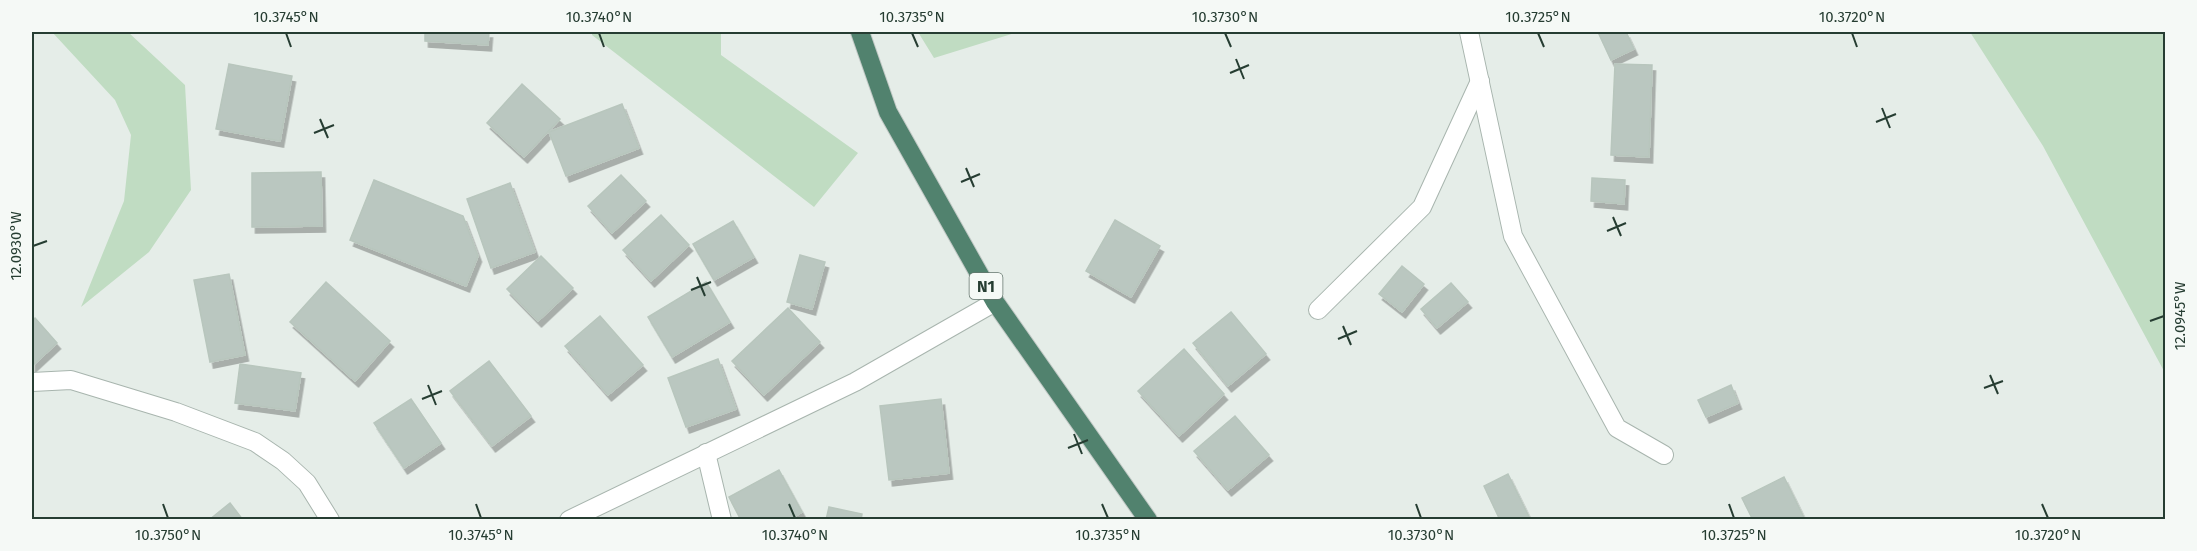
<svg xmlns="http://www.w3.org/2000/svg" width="2197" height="551" font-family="'Fira Sans',sans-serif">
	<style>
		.green { fill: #c0dcc2 }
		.building { fill: #bac7c0; stroke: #b8c6bd; stroke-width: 1.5; filter: url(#shadow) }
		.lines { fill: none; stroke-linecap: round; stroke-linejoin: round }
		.service-casing { stroke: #a8b5ae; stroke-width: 20 }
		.minor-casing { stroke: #a8b5ae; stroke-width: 20 }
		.trunk-casing { stroke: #c2c9c6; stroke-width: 20 }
		.service { stroke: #fff; stroke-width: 18 }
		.minor { stroke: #fff; stroke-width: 18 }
		.trunk { stroke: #51826e; stroke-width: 18 }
		.ticks { fill: none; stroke: #263d32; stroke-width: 2 }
		.labels { text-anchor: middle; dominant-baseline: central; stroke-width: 4.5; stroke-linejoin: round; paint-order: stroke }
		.shield { fill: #f5f9f6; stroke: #64756d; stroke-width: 1.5 }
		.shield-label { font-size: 16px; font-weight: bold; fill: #263d32 }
		.neatline { fill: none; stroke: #263d32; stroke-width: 2 }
		.ticks-label { font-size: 15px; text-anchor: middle; fill: #263d32 }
	</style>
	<defs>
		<filter id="shadow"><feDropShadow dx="3.5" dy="6" stdDeviation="0" flood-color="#0004"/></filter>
	</defs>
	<rect width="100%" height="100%" fill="#e5ede8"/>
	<path class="green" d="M52 32H128L185 85 191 190 149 252 81 307 124 201 131 135 115 100Z
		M592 32H721V55L858 153 814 207 592 35Z
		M918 32H1018L934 58Z
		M1970 32H2165V373L2043 146Z"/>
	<path class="building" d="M425 32H489L488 45 425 41Z
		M1598 32H1626L1634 49 1611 60Z
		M229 64 292 76 280 141 216 129Z
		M1615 64 1652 65 1649 157 1611 155Z
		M522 84 560 119 524 157 487 123Z
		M622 104 639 148 566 176 549 132Z
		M321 172 322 226 252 227V173Z
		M621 175 646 201 612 233 588 206Z
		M1592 178 1625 180 1624 204 1591 201Z
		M374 180 463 216 478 256 466 286 350 240Z
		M510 183 535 252 491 268 467 199Z
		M661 215 689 245 651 281 623 250Z
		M1115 220 1160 246 1131 297 1086 271Z
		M733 221 754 257 714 280 693 244Z
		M800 255 825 262 812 309 787 302Z
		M541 256 573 288 538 321 507 289Z
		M1402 266 1424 284 1402 312 1379 294Z
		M229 274 245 355 210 362 194 280Z
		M326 282 390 341 355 381 290 322Z
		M706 282 730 322 672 357 648 317Z
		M1451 283 1468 302 1437 328 1421 309Z
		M788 308 820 342 764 395 732 361Z
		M1231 312 1266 354 1228 386 1193 343Z
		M600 316 643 365 608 395 565 346Z
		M35 318 57 343 32 366V321Z
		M1184 349 1224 394 1179 436 1138 391Z
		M718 359 736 409 686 427 668 378Z
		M489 361 531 416 492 446 450 391Z
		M240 364 301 373 295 411 235 403Z
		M1731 385 1738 403 1706 417 1698 400Z
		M411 399 441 443 404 468 374 423Z
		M941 399 949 473 889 480 880 406Z
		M1235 416 1269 455 1228 490 1194 451Z
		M779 470 802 512 789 520H741L729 497Z
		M1508 474 1529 517 1524 520H1500L1484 486Z
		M1784 477 1805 520H1753L1742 498Z
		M230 503 243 520H209Z
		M829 507 862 514 861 520H826Z"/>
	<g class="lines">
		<g class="service-casing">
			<path id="service" d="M1318 310 1422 207 1480 81
				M706 453 722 520"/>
		</g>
		<g class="minor-casing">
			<path id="minor" d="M1469 32 1513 236 1617 428 1664 455
				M32 382 71 380 176 412 255 442 283 461 307 483 330 520
				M569 520 855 382 995 302"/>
		</g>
		<g class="trunk-casing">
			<path id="trunk" d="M860 32 888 112 995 302 1148 520"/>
		</g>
		<use href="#service" class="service"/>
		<use href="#minor" class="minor"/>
		<use href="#trunk" class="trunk"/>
	</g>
	<path class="ticks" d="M286 33 291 47M599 33 604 47M912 33 918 47M1225 33 1231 47M1538 33 1544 47M1852 33 1857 47M1236 59 1244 79M1230 73 1249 65M1882 108 1890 128M320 119 328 138M1876 122 1896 114M314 133 334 125M966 168 974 187M961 182 980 174M1613 217 1621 236M1607 231 1626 223M33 246 47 241M697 277 705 296M691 290 711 282M2150 321 2164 316M1343 326 1351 345M1338 339 1357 331M1990 375 1998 394M428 385 436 405M1984 388 2003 381M422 399 442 391M1074 434 1082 454M1068 448 1088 440M163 504 168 518M476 504 481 518M789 504 795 518M1102 504 1108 518M1416 504 1421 518M1729 504 1734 518M2042 504 2048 518"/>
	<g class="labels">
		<rect class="shield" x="969.5" y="273" width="33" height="26" rx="4.5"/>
		<g class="shield-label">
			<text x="986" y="286">N1</text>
		</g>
	</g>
	<rect width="2197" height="551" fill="none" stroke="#f5f9f6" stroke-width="66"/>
	<rect x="33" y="33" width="2131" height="485" class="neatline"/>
	<g class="ticks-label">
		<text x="286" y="22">10.3745°N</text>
		<text x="599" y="22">10.3740°N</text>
		<text x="912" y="22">10.3735°N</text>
		<text x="1225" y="22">10.3730°N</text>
		<text x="1538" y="22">10.3725°N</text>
		<text x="1852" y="22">10.3720°N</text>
		<text transform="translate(16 246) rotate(-90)" y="5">12.0930°W</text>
		<text transform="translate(2180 316) rotate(-90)" y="5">12.0945°W</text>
		<text x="168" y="540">10.3750°N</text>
		<text x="481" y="540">10.3745°N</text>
		<text x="795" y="540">10.3740°N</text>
		<text x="1108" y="540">10.3735°N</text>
		<text x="1421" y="540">10.3730°N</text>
		<text x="1734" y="540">10.3725°N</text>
		<text x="2048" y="540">10.3720°N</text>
	</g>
</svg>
